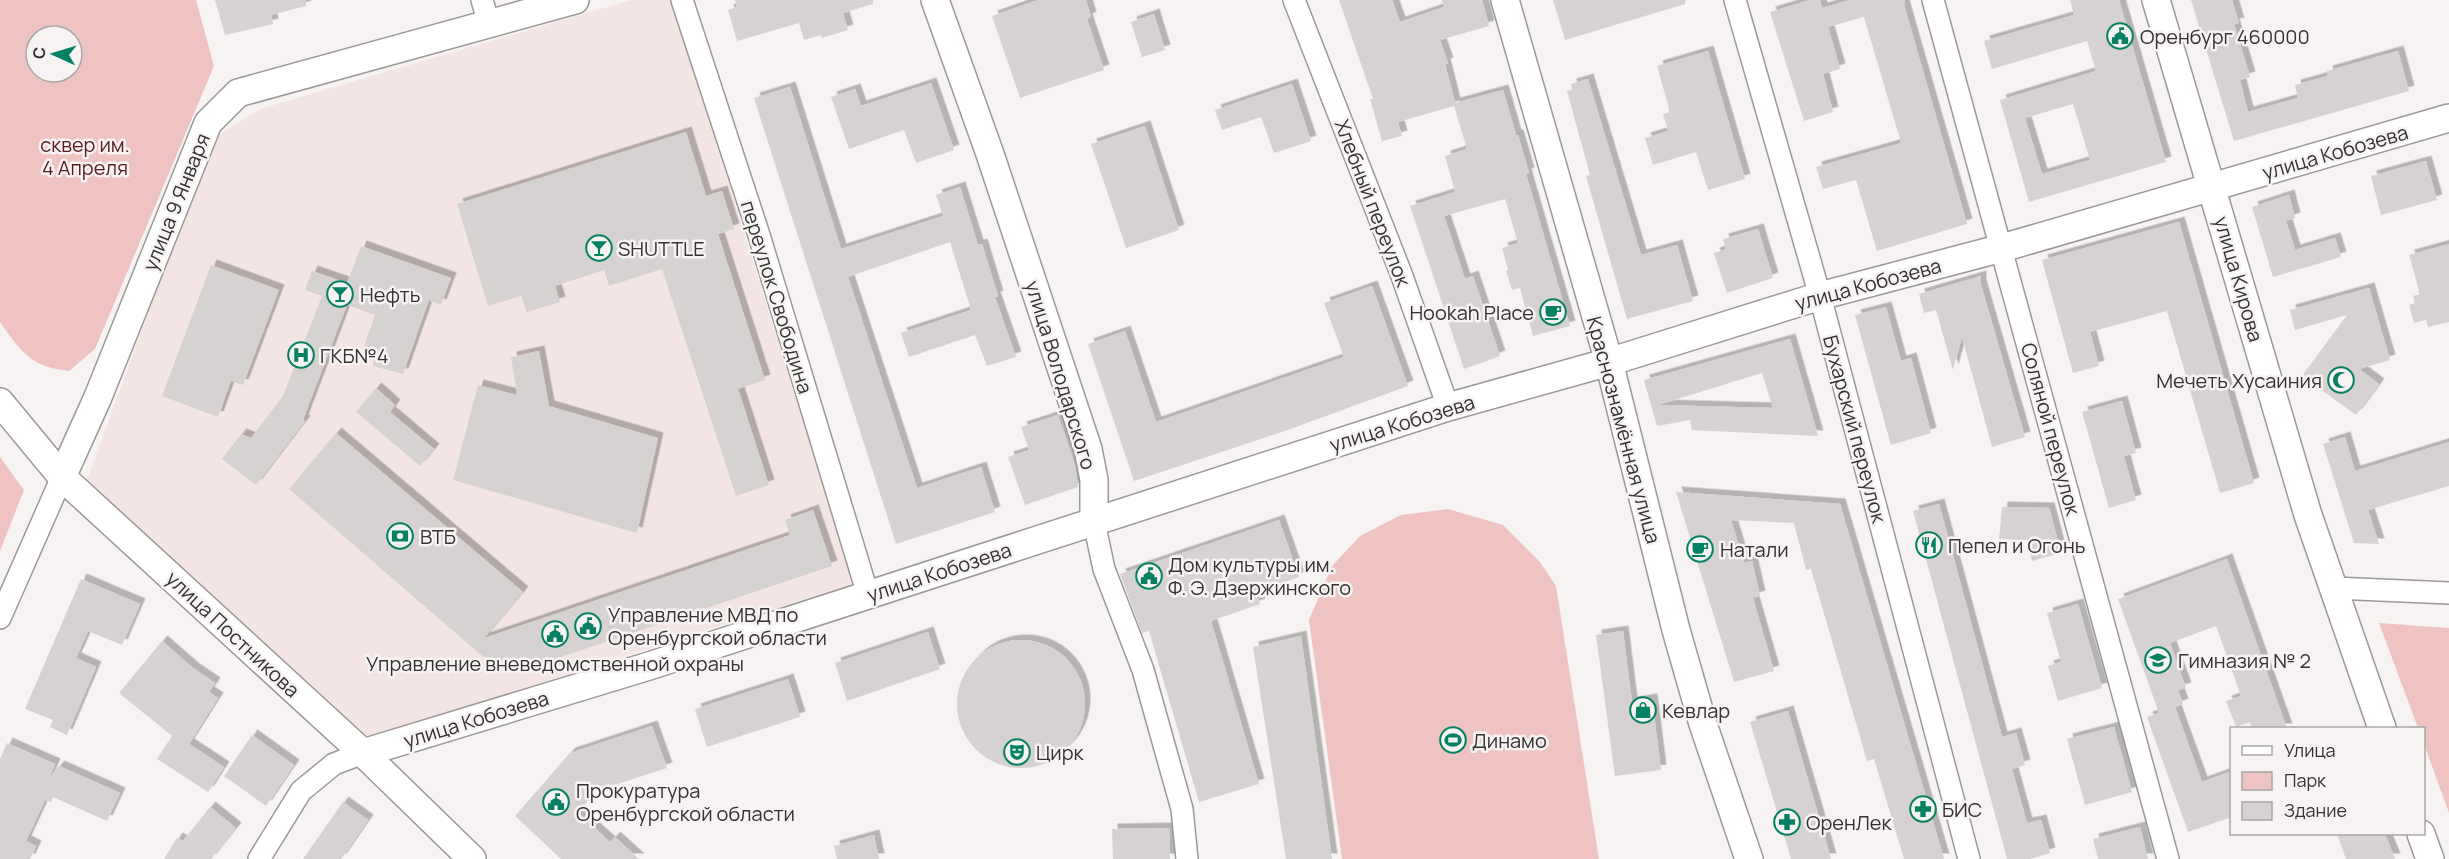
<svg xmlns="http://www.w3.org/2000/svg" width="2449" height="859" font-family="Manrope,sans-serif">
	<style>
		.built { fill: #f2e5e4 }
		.green { fill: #f0c3c3; fill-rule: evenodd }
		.building { fill: #d6d2d2; fill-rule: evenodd; filter: url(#shadow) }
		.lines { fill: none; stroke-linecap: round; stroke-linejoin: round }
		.minor-casing { stroke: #9c9898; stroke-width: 24 }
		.major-casing { stroke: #9c9898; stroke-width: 30 }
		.minor { stroke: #fff; stroke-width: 21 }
		.major { stroke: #fff; stroke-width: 27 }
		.labels { text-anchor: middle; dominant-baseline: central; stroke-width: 5; stroke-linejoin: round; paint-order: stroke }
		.poi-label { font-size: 20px; fill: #343232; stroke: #f7f3f3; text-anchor: start }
		.park-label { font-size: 20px; fill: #581d22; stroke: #f7f3f3 }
		.street-label { font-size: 20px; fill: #343232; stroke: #f7f3f3 }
	</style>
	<defs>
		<filter id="shadow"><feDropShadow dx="5.5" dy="-5.5" stdDeviation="0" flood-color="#0004"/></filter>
	</defs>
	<rect width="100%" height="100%" fill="#f7f3f3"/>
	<path class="built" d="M631 0H671L854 583 369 738 86 483 211 140 260 109Z"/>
	<path class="green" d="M0 0H196L214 66 95 349 69 371C31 367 21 352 0 322ZM36 36H72V72H36Z
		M0 457 24 490 0 551Z
		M1448 509 1503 525 1540 562 1556 586 1599 859H1342L1309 620 1332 566 1360 536 1401 515Z
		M2379 623 2449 628V813L2424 744V728H2418Z"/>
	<path class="building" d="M215 0H306V6L271 15 273 24 225 35Z
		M735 0H873V4L843 13 848 30 822 38 821 35 804 40 799 23 737 41 728 10 737 7Z
		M1038 0H1086L1091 17 1087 19 1104 70 1020 98 992 16Z
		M1339 0H1392L1400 22 1444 7 1442 0H1482L1489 26 1440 40 1448 63 1445 64 1455 103 1503 90 1516 135H1518L1529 173 1526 174 1570 326 1533 336 1520 288 1512 290 1506 271 1508 270 1502 248 1518 243 1505 199 1444 216 1465 279 1473 276 1500 356 1464 369 1410 206 1455 192 1445 156 1467 149 1454 106 1398 122 1402 136 1382 141 1370 99H1373Z
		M1553 0H1685V4L1565 40Z
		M1810 0H1820L1822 8 1850 0H1905L1904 5 1967 224 1877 251 1856 180 1823 189 1816 167 1901 143 1864 17 1828 27 1840 69 1823 74 1833 112 1804 121 1770 12Z
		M2070 0H2119L2166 162 2029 202 2000 100 2096 71 2087 41 1992 69 1984 41 2074 15ZM2073 104 2090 160 2042 174 2025 118Z
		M2191 0H2232L2239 23 2234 24 2250 77 2240 80 2248 112 2298 98 2295 85 2328 76 2327 71 2398 51 2409 91 2234 141Z
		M1154 14 1165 50 1142 57 1131 22Z
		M1708 51 1745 179 1708 190 1696 152 1653 165 1645 138 1668 131 1663 114 1670 112 1657 66Z
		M1588 79 1641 255 1677 245 1693 301 1627 319 1586 176 1590 175 1567 91 1572 90 1571 84Z
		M931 83 954 150 916 163 904 130 849 149 831 97 855 89 861 106Z
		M1292 84 1311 141 1274 153 1261 117 1222 130 1215 110Z
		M790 87 841 249 943 216 936 195 960 187 978 245 982 244 998 296 995 297 1016 357 987 366 975 335 909 357 901 333 971 310 950 242 848 277 917 488 981 467 995 512 896 544 754 98Z
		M1145 126 1179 230 1126 248 1091 144Z
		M686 132 706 196 722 191 734 229 718 234 765 380 738 389 769 485 736 496 662 269 609 286 604 270 555 286 560 302 527 312 521 296 488 306 457 204Z
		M2426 161 2437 200 2381 215 2371 176Z
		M2289 195 2295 218 2286 221 2295 250 2335 238 2341 257 2273 277 2252 207Z
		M2179 222 2254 483 2220 493 2167 311 2090 332 2099 366 2073 373 2042 260Z
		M1758 229 1773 278 1727 293 1714 253 1726 249 1723 239Z
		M2449 244V322L2428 327 2426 320 2414 323 2409 305 2415 303 2413 296 2420 294 2409 255Z
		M361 246 451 278 441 305 429 300 403 374 373 366 375 354 363 349 375 315 347 305 303 420 305 421 256 485 222 459 241 434 251 438 283 396 322 296 305 290 312 271 347 283Z
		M211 265 279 290 243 385 231 381 218 417 162 396Z
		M1981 276V285L2025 437 1992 447 1962 337 1953 370 1936 310 1924 313 1919 294Z
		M1372 286 1408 386 1285 431 1134 481 1088 344 1125 331 1156 422 1344 357 1324 303Z
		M2369 288 2390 360 2359 369 2379 384 2356 415 2302 376 2347 315 2295 330 2290 310Z
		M1886 307 1901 361 1911 358 1931 433 1891 445 1855 315Z
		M1790 339 1818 436 1692 430 1690 420 1657 426 1644 380ZM1762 373 1773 408 1658 405Z
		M539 351 549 406 658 438 637 533 453 480 478 385 517 395 511 357Z
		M376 388 395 405 390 412 434 449 420 466 356 412Z
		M2122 401 2136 453 2124 456 2136 500 2109 508 2082 412Z
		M1058 415 1075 465 1078 487 1025 505 1008 457 1029 450 1021 427Z
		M336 433 523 592 484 638 790 535 785 520 813 510 832 566 528 668 496 663 481 655 289 489Z
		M2345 437 2355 471 2449 442V486L2368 510 2379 544 2354 543 2323 444Z
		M1676 492 1840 504 1944 859H1904L1874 759 1867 761 1811 569 1806 570 1794 523 1731 520 1744 563 1752 561 1760 596 1753 598 1774 671 1734 682Z
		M1939 504 2002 737 2016 733 2025 765 2012 769 2027 823 2041 820 2050 853 2030 859H2007L1913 511Z
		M2002 507 2049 508 2061 553 2032 561 2027 540 1999 539Z
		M1279 520 1299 577 1256 592 1260 604 1211 621 1259 784 1199 802 1149 631 1142 633 1120 574Z
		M2227 559 2287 729H2253L2250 722 2236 727 2226 701 2241 696 2216 626 2170 643 2186 688 2178 690 2183 704 2175 707 2202 782 2232 771V817L2188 832 2147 717 2159 713 2118 599Z
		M81 579 140 604 122 645 88 631 76 658 96 667 67 735 50 727 53 720 25 709Z
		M2078 604 2102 688 2058 701 2048 666 2061 662 2047 613Z
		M1623 631 1632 702 1652 699 1661 770 1615 776 1596 635Z
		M928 632 940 669 847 701 835 663Z
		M1301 636 1332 859H1286L1253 647Z
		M957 704a64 64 0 1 1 128 0a64 64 0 1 1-128 0Z
		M162 641 193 668 215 683 209 692 218 698 189 744 224 767 208 792 157 759 172 736 119 693Z
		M788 679 800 717 707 747 695 709Z
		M1788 711 1831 859H1791L1750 722Z
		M652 726 667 768 593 792 577 812 610 842 615 837 639 859H561L515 816 570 753Z
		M2114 727 2132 792 2085 805 2067 739Z
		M252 735 294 765 266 806 224 776Z
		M7 743 55 764 49 778 59 766 120 793 107 821 53 797 51 802 45 800 26 841 36 846 30 859H0V759Z
		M343 802 368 820 341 859H303Z
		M210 807 236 828 211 859H164L177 838 183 841Z
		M2140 827 2148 859H2098L2093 839Z
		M1169 828 1170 859H1113L1112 829Z
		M2337 834H2385L2395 859H2346Z
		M874 835 879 859H837L834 846Z"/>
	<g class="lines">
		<g class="minor-casing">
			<path id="minor" d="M482 0 489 24
				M682 0 759 235 868 595
				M1294 0 1402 276 1448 407
				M1735 0 1820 296 1969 859
				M1933 0 2168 859
				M1094 522 1104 569 1143 670 1182 809 1187 859
				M2334 588 2449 593
				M0 618 62 477
				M259 859 301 791 334 764 363 753"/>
		</g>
		<g class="major-casing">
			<path id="major" d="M935 0 990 154 1088 449 1094 480V522
				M1505 0 1609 362 1676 630 1703 724 1749 859
				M2156 0 2308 515 2382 728
				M0 402 62 477 363 753 472 859
				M62 477 98 397 208 123 238 93 575 0
				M363 753 649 666 1448 407 1609 362 1820 296 2002 248 2449 118
				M2421 834 2430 859"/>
		</g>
		<use href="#minor" class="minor"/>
		<use href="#major" class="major"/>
	</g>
	<defs>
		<g id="civic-ring" transform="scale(1.35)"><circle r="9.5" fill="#f7f3f3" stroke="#038162" stroke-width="1.5"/><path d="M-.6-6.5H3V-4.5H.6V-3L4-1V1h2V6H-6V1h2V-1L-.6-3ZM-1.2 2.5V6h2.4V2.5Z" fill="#038162"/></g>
		<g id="bar-ring" transform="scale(1.35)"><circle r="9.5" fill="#f7f3f3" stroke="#038162" stroke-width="1.5"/><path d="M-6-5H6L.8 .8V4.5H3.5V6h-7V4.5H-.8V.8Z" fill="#038162"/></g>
		<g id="cafe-ring" transform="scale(1.35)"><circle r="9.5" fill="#f7f3f3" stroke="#038162" stroke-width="1.5"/><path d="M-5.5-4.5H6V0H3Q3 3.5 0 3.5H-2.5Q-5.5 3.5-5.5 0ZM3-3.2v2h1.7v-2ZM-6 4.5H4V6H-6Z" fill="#038162"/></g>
		<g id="hospital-ring" transform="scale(1.35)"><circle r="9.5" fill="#f7f3f3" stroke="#038162" stroke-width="1.5"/><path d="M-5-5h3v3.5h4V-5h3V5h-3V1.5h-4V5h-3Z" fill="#038162"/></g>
		<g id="mosque-ring" transform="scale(1.35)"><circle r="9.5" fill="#f7f3f3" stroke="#038162" stroke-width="1.5"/><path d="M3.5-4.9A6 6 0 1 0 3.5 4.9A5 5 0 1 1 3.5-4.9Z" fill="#038162"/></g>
		<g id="bank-ring" transform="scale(1.35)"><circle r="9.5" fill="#f7f3f3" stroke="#038162" stroke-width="1.5"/><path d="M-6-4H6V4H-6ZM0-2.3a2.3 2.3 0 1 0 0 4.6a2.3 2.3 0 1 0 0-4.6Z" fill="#038162"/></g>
		<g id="restaurant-ring" transform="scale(1.35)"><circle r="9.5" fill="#f7f3f3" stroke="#038162" stroke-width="1.5"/><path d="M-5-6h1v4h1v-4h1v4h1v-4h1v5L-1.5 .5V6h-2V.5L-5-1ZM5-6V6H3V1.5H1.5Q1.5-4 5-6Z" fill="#038162"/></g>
		<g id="school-ring" transform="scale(1.35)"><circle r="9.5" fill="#f7f3f3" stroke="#038162" stroke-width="1.5"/><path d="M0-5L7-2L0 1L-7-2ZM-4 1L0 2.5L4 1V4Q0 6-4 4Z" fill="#038162"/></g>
		<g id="shop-ring" transform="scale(1.35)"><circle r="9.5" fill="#f7f3f3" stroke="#038162" stroke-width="1.5"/><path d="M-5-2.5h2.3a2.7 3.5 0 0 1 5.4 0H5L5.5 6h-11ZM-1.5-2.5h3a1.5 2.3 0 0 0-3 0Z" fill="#038162"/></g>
		<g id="stadium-ring" transform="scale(1.35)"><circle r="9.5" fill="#f7f3f3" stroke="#038162" stroke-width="1.5"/><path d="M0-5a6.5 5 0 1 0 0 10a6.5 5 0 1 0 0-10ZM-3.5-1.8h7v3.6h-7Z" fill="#038162"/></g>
		<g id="theatre-ring" transform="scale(1.35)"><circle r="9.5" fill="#f7f3f3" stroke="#038162" stroke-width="1.5"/><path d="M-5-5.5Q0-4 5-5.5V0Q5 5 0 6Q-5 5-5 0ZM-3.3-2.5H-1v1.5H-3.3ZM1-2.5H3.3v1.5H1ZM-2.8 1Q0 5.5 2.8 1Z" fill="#038162"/></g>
		<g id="pharmacy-ring" transform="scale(1.35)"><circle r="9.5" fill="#f7f3f3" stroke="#038162" stroke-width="1.5"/><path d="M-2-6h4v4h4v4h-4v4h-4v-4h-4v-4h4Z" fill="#038162"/></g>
	</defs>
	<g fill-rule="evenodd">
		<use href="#civic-ring" x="2120" y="36"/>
		<use href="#bar-ring" x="599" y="248"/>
		<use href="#bar-ring" x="340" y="294"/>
		<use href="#cafe-ring" x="1553" y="312"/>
		<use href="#hospital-ring" x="301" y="355"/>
		<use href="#mosque-ring" x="2341" y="380"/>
		<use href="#bank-ring" x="400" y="536"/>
		<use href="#restaurant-ring" x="1929" y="545"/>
		<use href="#cafe-ring" x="1700" y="549"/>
		<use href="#civic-ring" x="1149" y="576"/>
		<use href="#civic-ring" x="588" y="626"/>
		<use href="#civic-ring" x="555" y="634"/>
		<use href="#school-ring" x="2158" y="660"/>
		<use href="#shop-ring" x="1643" y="710"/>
		<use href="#stadium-ring" x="1453" y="740"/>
		<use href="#theatre-ring" x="1017" y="752"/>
		<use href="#civic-ring" x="556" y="802"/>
		<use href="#pharmacy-ring" x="1923" y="809"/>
		<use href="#pharmacy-ring" x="1787" y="822"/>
	</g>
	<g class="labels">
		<g class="poi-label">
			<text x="2140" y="36">Оренбург 460000</text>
			<text x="618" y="248">SHUTTLE</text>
			<text x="360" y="294">Нефть</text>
			<text x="1534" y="312" text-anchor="end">Hookah Place</text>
			<text x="320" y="355">ГКБ№4</text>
			<text x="2322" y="380" text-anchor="end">Мечеть Хусаиния</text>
			<text x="420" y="536">ВТБ</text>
			<text x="1948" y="545">Пепел и Огонь</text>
			<text x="1720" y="549">Натали</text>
			<text x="1168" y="564">Дом культуры им.<tspan x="1168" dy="23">Ф. Э. Дзержинского</tspan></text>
			<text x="608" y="614">Управление МВД по<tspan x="608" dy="23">Оренбургской области</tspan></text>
			<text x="2178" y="660">Гимназия № 2</text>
			<text x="555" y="663" text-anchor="middle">Управление вневедомственной охраны</text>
			<text x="1662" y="710">Кевлар</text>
			<text x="1472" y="740">Динамо</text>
			<text x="1036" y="752">Цирк</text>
			<text x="576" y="790">Прокуратура<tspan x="576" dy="23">Оренбургской области</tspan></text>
			<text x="1942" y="809">БИС</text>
			<text x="1806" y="822">ОренЛек</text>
		</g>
		<g class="park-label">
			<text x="85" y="144">сквер им.<tspan x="85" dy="23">4 Апреля</tspan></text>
		</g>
		<g class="street-label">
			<text transform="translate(2335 152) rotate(-16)">улица Кобозева</text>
			<text transform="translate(176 202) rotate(-68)">улица 9 Января</text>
			<text transform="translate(1373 203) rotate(69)">Хлебный переулок</text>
			<text transform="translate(2239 279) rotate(74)">улица Кирова</text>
			<text transform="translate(1868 284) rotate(-15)">улица Кобозева</text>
			<text transform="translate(777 297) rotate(73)">переулок Свободина</text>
			<text transform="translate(1061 375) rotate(73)">улица Володарского</text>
			<text transform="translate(1402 423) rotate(-17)">улица Кобозева</text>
			<text transform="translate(1855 429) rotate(75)">Бухарский переулок</text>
			<text transform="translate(2051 429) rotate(75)">Соляной переулок</text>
			<text transform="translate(1624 430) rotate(75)">Краснознамённая улица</text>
			<text transform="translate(939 572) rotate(-18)">улица Кобозева</text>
			<text transform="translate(233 634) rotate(43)">улица Постникова</text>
			<text transform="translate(476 719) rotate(-17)">улица Кобозева</text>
		</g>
	</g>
	<rect x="2230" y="727" width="195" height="108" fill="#f7f3f3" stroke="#a9a6a6" stroke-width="1.5"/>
	<rect x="2242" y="746" width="30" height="9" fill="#ffffff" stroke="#a9a6a6" stroke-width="1.5"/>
	<text x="2284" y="757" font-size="18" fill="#343232">Улица</text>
	<rect x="2242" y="772" width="30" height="18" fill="#f0c3c3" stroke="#a9a6a6" stroke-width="1.5"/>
	<text x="2284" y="787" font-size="18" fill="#343232">Парк</text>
	<rect x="2242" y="802" width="30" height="18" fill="#d6d2d2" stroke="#a9a6a6" stroke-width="1.5"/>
	<text x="2284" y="817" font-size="18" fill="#343232">Здание</text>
	<g transform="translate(54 54) rotate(274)"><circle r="28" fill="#f7f3f3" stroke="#a9a6a6" stroke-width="1.5"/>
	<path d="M0-4.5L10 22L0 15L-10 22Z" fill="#038162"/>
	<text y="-9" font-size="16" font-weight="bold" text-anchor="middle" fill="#343232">С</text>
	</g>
</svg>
